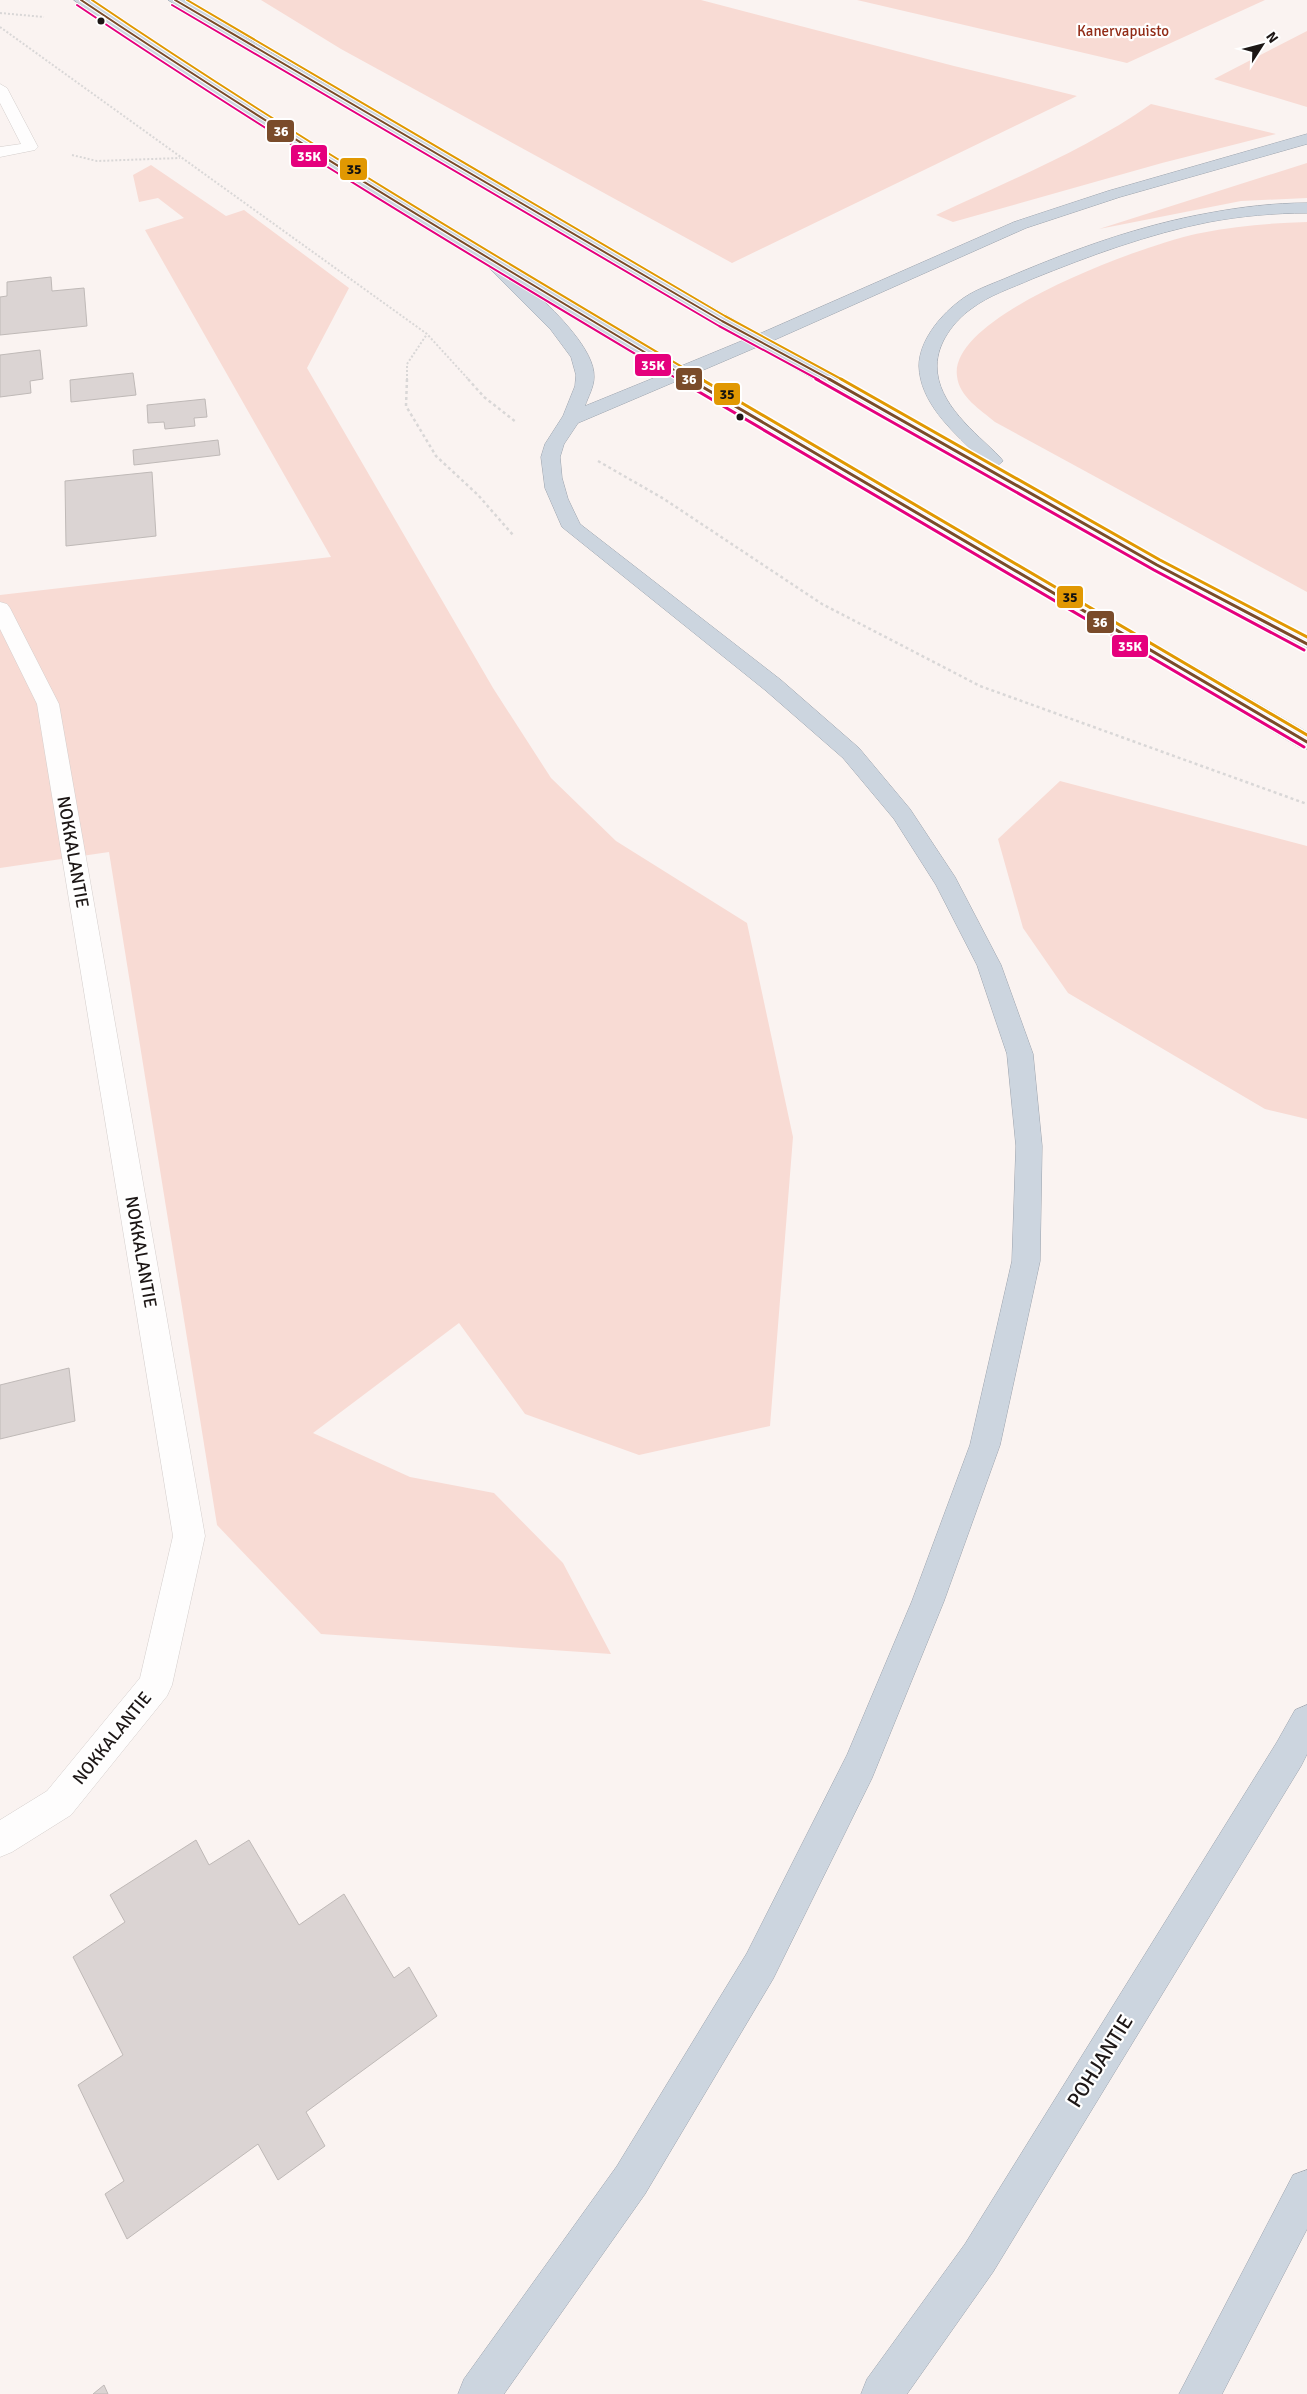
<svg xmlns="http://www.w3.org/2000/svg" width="1307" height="2394" font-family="Signika,sans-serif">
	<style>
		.green { fill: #f8dbd4 }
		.building { fill: #dbd4d3; stroke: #bfb9b7 }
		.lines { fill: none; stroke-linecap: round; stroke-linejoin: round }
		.minor-casing { stroke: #d4cecc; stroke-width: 1 }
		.highway-casing { stroke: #9ca3ad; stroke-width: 1 }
		.path-far1 { stroke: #d9d7d7; stroke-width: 2; stroke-dasharray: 2 2; stroke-linecap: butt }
		.path { stroke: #d9d7d7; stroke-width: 2.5; stroke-dasharray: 3 3; stroke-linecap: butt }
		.minor { fill: #fefdfd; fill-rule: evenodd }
		.highway { fill: #ccd5df; fill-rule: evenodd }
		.bus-1-far1-casing { stroke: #fff; stroke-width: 4 }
		.bus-1-casing { stroke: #fff; stroke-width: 6 }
		.bus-2-far1-casing { stroke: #fff; stroke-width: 4 }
		.bus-2-casing { stroke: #fff; stroke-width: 6 }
		.bus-3-far1-casing { stroke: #fff; stroke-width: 4 }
		.bus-3-casing { stroke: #fff; stroke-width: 6 }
		.bus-1-far1 { stroke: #7a4b2a; stroke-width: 2 }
		.bus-1 { stroke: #7a4b2a; stroke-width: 3 }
		.bus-2-far1 { stroke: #e5007d; stroke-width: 2 }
		.bus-2 { stroke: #e5007d; stroke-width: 3 }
		.bus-3-far1 { stroke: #e19802; stroke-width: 2 }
		.bus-3 { stroke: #e19802; stroke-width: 3 }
		.bus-dot { fill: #1d1716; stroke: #fff; stroke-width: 2 }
		.labels { text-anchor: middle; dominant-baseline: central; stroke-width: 4.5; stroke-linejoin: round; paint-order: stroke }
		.far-park-label { font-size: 15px; fill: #922c17; stroke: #fff }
		.street-label { font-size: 18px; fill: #1d1716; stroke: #fff }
		.near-street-label { font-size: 21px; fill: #1d1716; stroke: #fff }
		.line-badge { stroke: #fff; stroke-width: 2 }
		.badge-label { font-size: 14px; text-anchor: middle; font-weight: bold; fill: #fff }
		.pale-badge-label { font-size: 14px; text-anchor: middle; font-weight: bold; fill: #111 }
	</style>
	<rect width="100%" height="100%" fill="#faf3f1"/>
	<path class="green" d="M261 0H701L954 66 1077 96 732 263 341 49Z
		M857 0H1265L1127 63Z
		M1307 31V107L1214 79Z
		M1151 104 1276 134 1162 163 953 222 936 215C1008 181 1086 150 1151 104Z
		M1307 163V198L1241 201 1099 229Z
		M151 165 226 216 244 210 349 288 307 368 493 688 551 778 616 841 747 923 793 1137 770 1426 639 1455 525 1414 459 1323 313 1433 410 1477 494 1493 563 1563 611 1654 321 1634 217 1525 109 852 0 868V595L331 557 145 230 184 218 158 198 139 202 133 175Z
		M1307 222V592L995 422C981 410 959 397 957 376 948 314 1152 242 1201 233 1236 226 1272 223 1307 222Z
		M1060 781 1307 846V1119L1265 1109 1068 993 1023 928 998 839Z"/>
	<path class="building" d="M51 277 52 291 84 288 87 326 0 335V297L7 296V282Z
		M40 350 43 379 30 381 31 393 0 397V355Z
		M133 373 136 395 71 402 70 380Z
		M205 399 207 417 194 418 195 426 165 429 164 422 148 423 147 405Z
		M218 440 220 455 134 465 133 450Z
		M152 472 156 536 66 546 65 481Z
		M69 1368 75 1421 0 1439V1385Z
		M196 1840 209 1865 249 1840 299 1925 344 1894 394 1978 409 1967 437 2016 306 2112 325 2146 278 2180 258 2144 127 2239 105 2194 124 2181 78 2085 123 2055 73 1957 125 1922 110 1895Z
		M104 2385 108 2394H93Z"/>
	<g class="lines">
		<g class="minor-casing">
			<path id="minor" d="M0 84 7 88 38 147 35 150 0 157V147L21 144 0 103Z
				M0 602 7 604 10 608 59 704 205 1536 172 1685 167 1696 71 1815 12 1852 0 1857V1820L47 1791 140 1678 173 1536 37 704 0 629Z"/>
		</g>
		<g class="highway-casing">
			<path id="highway" d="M74 0H90C282 131 482 248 681 366L744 340 257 56 168 0H185L267 50 759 334 1014 222 1108 191 1307 134V144L1120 197 1026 228 772 341 975 453C951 430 920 402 919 366 919 342 939 317 957 303 972 290 993 284 1011 276 1075 249 1141 225 1209 213 1241 207 1274 203 1307 203V213C1274 213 1241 216 1209 222 1148 234 1089 256 1032 279 1012 288 989 295 971 309 954 321 937 343 937 366 937 404 975 432 1000 457L1003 461 997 466 1164 561 1307 636V650L1300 649 1150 569 757 347 694 374 1307 732V749L1299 747 679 380 578 423 564 444 560 457 562 478 568 499 580 524 781 680 859 748 910 809 955 877 1001 965 1033 1054 1042 1146 1040 1261 1000 1445 944 1601 872 1778 773 1979 645 2194 504 2394H458L464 2379 617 2166 747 1953 847 1755 912 1601 970 1445 1012 1261 1016 1146 1007 1054 977 965 936 885 894 819 843 758 765 690 562 527 545 488 541 457 545 444 563 416 575 386 576 375 571 357 551 330 483 262 260 126 137 45ZM538 295 666 373 585 406C588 397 594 387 594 377 595 350 556 313 538 295Z
				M1307 1705V1754L1301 1766 993 2272 907 2394H861L867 2379 965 2244 1277 1742 1295 1710Z
				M1307 2170V2229L1222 2394H1179L1293 2175Z"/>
		</g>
		<path class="path-far1" d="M0 13 44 17
			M0 27 427 334 469 380
			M72 155 97 161 180 158
			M407 380V364L427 334"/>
		<path class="path" d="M407 379 406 406 436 456 478 495 513 535
			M468 379 484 397 516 422
			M598 461 664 499 822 604 980 686 1307 804"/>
		<use href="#minor" class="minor"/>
		<use href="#highway" class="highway"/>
		<g class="bus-1-far1-casing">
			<path id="bus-1-far1" d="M81 0C280 134 486 257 691 380
				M175 0 722 321 831 380"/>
		</g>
		<g class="bus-1-casing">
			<path id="bus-1" d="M689 379 1307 742
				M829 379 1157 565 1307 644"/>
		</g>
		<g class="bus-2-far1-casing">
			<path id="bus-2-far1" d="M77 5C273 137 476 259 679 380
				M172 5 719 326 819 380"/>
		</g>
		<g class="bus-2-casing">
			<path id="bus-2" d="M677 379 1304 747
				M816 379 1154 570 1304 650"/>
		</g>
		<g class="bus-3-far1-casing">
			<path id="bus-3-far1" d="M92 0C291 135 497 257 704 380
				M187 0 725 316 843 380"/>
		</g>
		<g class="bus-3-casing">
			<path id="bus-3" d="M701 379 1307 735
				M841 379 1160 560 1307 637"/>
		</g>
		<use href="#bus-1-far1" class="bus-1-far1"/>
		<use href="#bus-1" class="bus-1"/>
		<use href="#bus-2-far1" class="bus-2-far1"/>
		<use href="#bus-2" class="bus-2"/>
		<use href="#bus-3-far1" class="bus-3-far1"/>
		<use href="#bus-3" class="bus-3"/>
	</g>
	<g class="bus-dot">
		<circle cx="101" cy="21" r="4.5"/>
		<circle cx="740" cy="417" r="4.5"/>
	</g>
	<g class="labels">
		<g class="far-park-label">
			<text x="1123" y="31">Kanervapuisto</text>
		</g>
		<g class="street-label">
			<text transform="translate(73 852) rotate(80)">NOKKALANTIE</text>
			<text transform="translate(141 1252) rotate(80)">NOKKALANTIE</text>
			<text transform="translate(112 1738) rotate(-51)">NOKKALANTIE</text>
		</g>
		<g class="near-street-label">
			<text transform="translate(1100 2061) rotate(-58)">POHJANTIE</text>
		</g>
	</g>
	<g class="line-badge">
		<rect x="266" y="119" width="29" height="24" rx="5" fill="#7a4b2a"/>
		<rect x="290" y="144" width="38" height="24" rx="5" fill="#e5007d"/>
		<rect x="339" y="157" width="29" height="24" rx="5" fill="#e19802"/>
		<rect x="634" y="353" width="38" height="24" rx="5" fill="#e5007d"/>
		<rect x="675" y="367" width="28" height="24" rx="5" fill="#7a4b2a"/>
		<rect x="713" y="382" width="28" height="24" rx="5" fill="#e19802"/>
		<rect x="1056" y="585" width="28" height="24" rx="5" fill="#e19802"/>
		<rect x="1086" y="610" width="29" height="24" rx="5" fill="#7a4b2a"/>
		<rect x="1111" y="634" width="38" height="24" rx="5" fill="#e5007d"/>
	</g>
	<g class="badge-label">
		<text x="281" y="136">36</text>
		<text x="309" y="161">35K</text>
		<text x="653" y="370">35K</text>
		<text x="689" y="384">36</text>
		<text x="1100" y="627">36</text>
		<text x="1130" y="651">35K</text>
	</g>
	<g class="pale-badge-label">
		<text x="354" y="174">35</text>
		<text x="727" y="399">35</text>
		<text x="1070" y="602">35</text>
	</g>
	<g transform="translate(1262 45) rotate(54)" stroke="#ffffff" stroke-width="4" paint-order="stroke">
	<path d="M0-4L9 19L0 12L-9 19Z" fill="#1d1716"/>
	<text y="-8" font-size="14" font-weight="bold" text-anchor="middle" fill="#1d1716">N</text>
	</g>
</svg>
